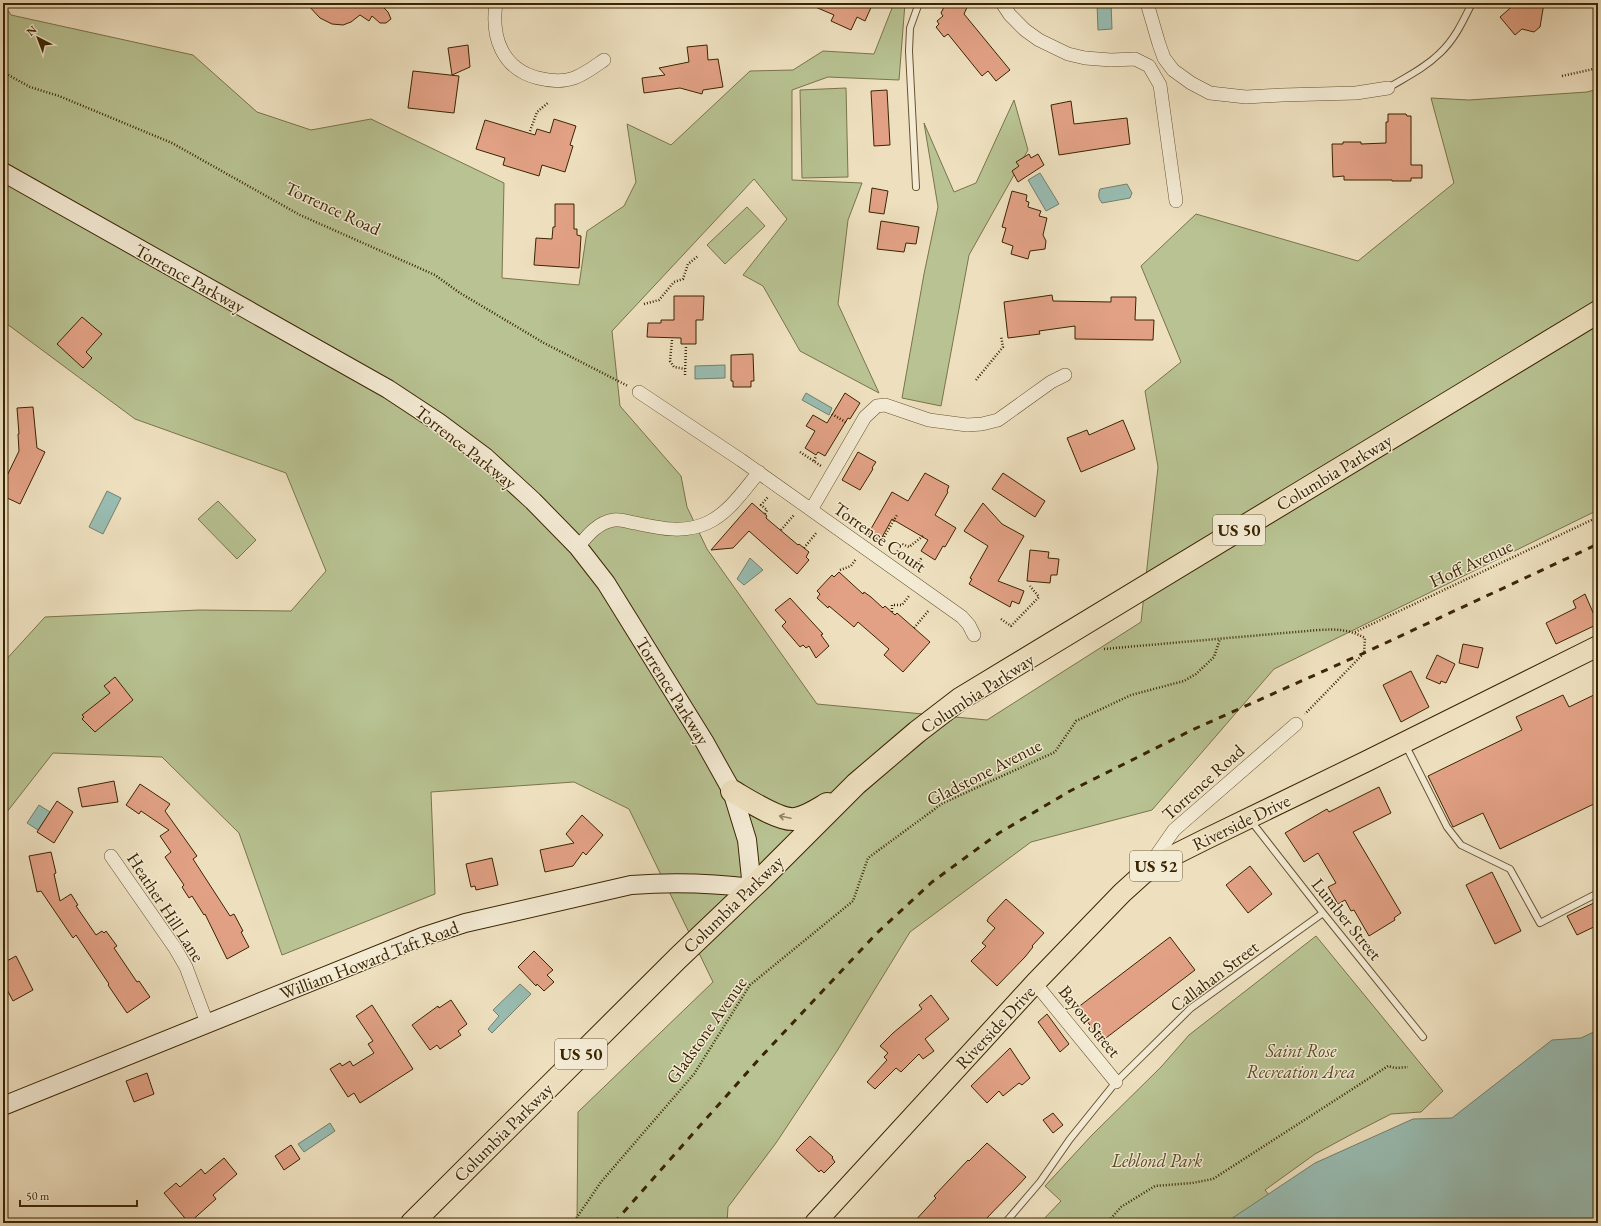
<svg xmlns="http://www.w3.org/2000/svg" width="1601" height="1226" font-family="'EB Garamond',serif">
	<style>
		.green { fill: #b8c292; stroke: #7a744a }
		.water { fill: #99bdb3; stroke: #73806c }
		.building { fill: #e2a185; stroke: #3b2501 }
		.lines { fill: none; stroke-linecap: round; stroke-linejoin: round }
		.lane-casing { stroke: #685430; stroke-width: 8 }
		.street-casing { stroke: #685430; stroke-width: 14 }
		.secondary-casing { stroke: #3b2501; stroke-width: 20 }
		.primary-casing { stroke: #3b2501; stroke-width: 22 }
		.highway-casing { stroke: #3b2501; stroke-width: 24 }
		.path { stroke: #3b2501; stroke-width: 2.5; stroke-dasharray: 1 2; stroke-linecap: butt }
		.lane { stroke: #f4ebd5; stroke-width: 6 }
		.street { stroke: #f4ebd5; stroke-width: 13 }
		.secondary { stroke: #f4ebd5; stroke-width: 18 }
		.primary { stroke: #eee0bf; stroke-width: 20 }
		.highway { stroke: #eee0bf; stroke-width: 22 }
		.rail { stroke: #3b2501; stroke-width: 3; stroke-dasharray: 7 7; stroke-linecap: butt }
		.oneway { stroke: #948260 }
		.labels { text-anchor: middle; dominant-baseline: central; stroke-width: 3; stroke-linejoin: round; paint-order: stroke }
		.shield { fill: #f4ebd5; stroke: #726041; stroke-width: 1 }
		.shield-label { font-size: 17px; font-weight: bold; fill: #3b2501 }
		.street-label { font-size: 18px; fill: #3b2501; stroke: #f4ebd5 }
		.park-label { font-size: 18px; font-style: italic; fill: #5a4c25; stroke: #f4ebd5 }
	</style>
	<rect width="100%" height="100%" fill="#eee0bf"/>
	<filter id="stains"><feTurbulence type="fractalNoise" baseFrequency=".005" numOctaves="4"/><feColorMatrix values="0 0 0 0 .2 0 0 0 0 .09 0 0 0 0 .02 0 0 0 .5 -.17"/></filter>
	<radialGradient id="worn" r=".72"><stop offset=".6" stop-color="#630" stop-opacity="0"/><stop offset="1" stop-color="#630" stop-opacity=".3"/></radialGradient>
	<path class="green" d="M3 3 11 15 193 55 257 112 311 130 371 119 504 183 502 278 579 285 587 231 624 206 636 182 627 124 671 145 750 71 793 70 823 51 874 54 894 3H905L899 80 828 77 792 90V180L862 183 848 220 838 304 879 393 800 351 763 286 743 275 787 219 754 179 612 331 620 406 681 476 687 507 707 549 817 704 987 720 1141 622 1158 467 1145 391 1181 362 1141 266 1196 214 1358 261 1454 183 1431 98 1469 100 1587 92 1598 89V510L1274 669 1152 810 1031 842 910 932 837 1051 776 1143 728 1207 727 1223H577L578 1112 713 982 629 809 574 782 431 792 435 894 282 955 239 833 162 757 53 753 3 817V663L45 617 199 610 291 611 326 571 286 473 135 419 3 321Z
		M846 88 848 177 802 178 800 90Z
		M1014 100 1028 150 969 255 941 406 902 398 924 274 938 207 924 123 954 192 976 183Z
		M747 207 765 226 725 264 707 245Z
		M218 501 256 540 237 559 198 519Z
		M1316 936 1443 1091 1421 1112 1391 1114 1352 1134 1315 1154 1265 1190 1292 1223H1040L1061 1201 1045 1186 1092 1135 1161 1067 1189 1035Z"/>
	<path class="water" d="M1097 3H1111L1112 29 1098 30Z
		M1040 173 1059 204 1046 211 1028 180Z
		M1127 184 1132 193 1130 198 1102 203C1098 198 1098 195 1100 189Z
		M725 365V378L695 379V366Z
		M806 393 832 408 829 415 802 400Z
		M107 491 121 498 103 534 89 527Z
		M750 558 763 570 744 585 737 579Z
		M39 805 50 812 38 830 27 823Z
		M520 984 531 994 492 1033 488 1029 499 1016 493 1010Z
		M1598 1030V1223H1225L1315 1163 1413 1119 1452 1118 1552 1040 1581 1038Z
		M330 1123 335 1131 304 1152 298 1144Z"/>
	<path class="building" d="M306 3H382L381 5 388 12 391 19 386 23H380L372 16 369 21 360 15 351 22 343 25 332 24 320 18Z
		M806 3H873L865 21 857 17 851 30 831 21 834 15Z
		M946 3H969L964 14 1010 70 996 81 988 71 982 76 948 34 944 37 936 27 939 24 937 21 943 16 941 13Z
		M1516 3H1544L1540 27 1534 32 1522 29 1515 35 1500 17Z
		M468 45 470 67 452 75 448 48Z
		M707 45 708 60 718 59 723 87 703 90 702 94 680 88 644 93 642 78 665 75 659 68 689 62 687 47Z
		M413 71 459 76 454 113 408 108Z
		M887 90 890 145 874 146 871 91Z
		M1071 101 1074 124 1127 118 1130 144 1059 155 1051 105Z
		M1388 114H1406L1407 116H1411V165H1422V178H1411V181H1392V180H1344V176L1333 177 1332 144H1343V142H1361V144L1386 143V122H1388Z
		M554 119 576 126 570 145 573 146 565 172 542 165 539 176 503 165 505 158 476 149 485 120 535 135 537 129 550 133Z
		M1029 154 1031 158 1038 154 1044 165 1018 182 1012 171 1019 166 1016 162Z
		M872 188 888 191 884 214 869 212Z
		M1012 191 1027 195 1026 201 1029 202 1028 207 1041 211 1039 216 1047 218 1043 235 1046 241 1045 249 1030 251 1028 259 1011 254 1013 246 1002 242 1006 228 1002 227Z
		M555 204H574V229H577V235L581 236 579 268 534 265 536 238 552 239 553 227H555Z
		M881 221 919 227 916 244 906 243 904 252 877 249Z
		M1052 295 1053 301 1111 302V297H1136L1135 320H1154L1153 340 1075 339V326L1039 331 1040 334 1008 338 1004 302Z
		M674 296H704L703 320H696V344H681V338L647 337 648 323H661V320H674Z
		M82 317 102 334 86 352 92 358 83 368 57 344Z
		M753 354 754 381H751V387H733V381H731V355Z
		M845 393 860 403 850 419 848 418 825 456 818 452 816 455 805 448 815 431 806 426 813 415 827 423Z
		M33 407 37 448 45 452 20 504 3 496V484L19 451 18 434H19L17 408Z
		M1123 420 1135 449 1081 472 1067 438 1087 430 1089 435Z
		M858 452 876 462 872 468 873 469 860 490 842 480Z
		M925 473 949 486 947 491 948 492 935 515 956 528 945 547 943 546 935 560 921 551 928 540 892 519 880 541 868 534 892 492 908 501Z
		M1003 473 1045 501 1035 517 992 489Z
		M752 503 767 516 766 518 798 545 799 544 809 552 806 557 809 560 797 574 749 531 733 548 711 550Z
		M983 503 1002 524 1024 536 998 581 1024 591 1019 604 1012 601 1010 607 969 584 972 579 970 578 988 546 964 531Z
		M1030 550 1049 552 1048 558 1059 559 1057 575H1051L1050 583 1027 581Z
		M839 572 863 594 864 592 871 597 883 608 885 606 895 615 897 613 930 642 903 672 884 655 889 649 858 622 854 627 829 606 828 608 817 598 820 594 817 591 832 575 834 577Z
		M1585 594 1598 624 1556 644 1546 623 1576 608 1573 601Z
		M790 598 823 634 821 635 829 646 816 658 809 646 806 648 803 645 800 647 782 626 786 622 775 610Z
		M1463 644 1483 648 1478 668 1459 663Z
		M1437 655 1455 664 1446 683 1441 681 1440 684 1426 678Z
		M1411 671 1429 707 1401 722 1383 685Z
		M115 677 133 700 95 732 82 719 84 717 82 715 110 693 104 686Z
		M1598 693V802L1500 849 1483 813 1453 827 1428 776 1522 730 1516 717 1563 695 1569 707Z
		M114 781 118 802 82 807 78 788Z
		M140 784 170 804 165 811 197 856 193 859 230 916 234 914 243 931 241 932 249 947 227 959 205 914 204 915 192 896 189 898 182 887 184 885 165 857 171 852 160 836 169 830 141 811 139 814 126 805Z
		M1379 787 1391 813 1353 832 1401 913 1394 918 1395 920 1369 936 1354 910 1351 911 1345 900 1338 904 1328 887 1336 883 1318 853 1304 862 1285 833 1327 809 1329 812Z
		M57 801 73 812 54 843 37 832Z
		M582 815 603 835 586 855 583 852 573 866 545 872 540 850 574 843 566 834Z
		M51 852 56 873 54 874 60 901 71 894 78 905 76 906 96 935 102 931 104 933 106 931 117 946 114 948 137 982 139 981 150 997 127 1013 108 985 109 984 76 935 73 938 41 891 37 892 29 856Z
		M492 858 498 885 476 890 475 886 471 887 466 864Z
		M1250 866 1272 894 1248 913 1226 885Z
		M1492 872 1521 931 1495 944 1466 885Z
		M1006 899 1044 933 1032 946 1033 947 1025 957 997 986 971 961 986 946 982 943 995 928 987 921 989 917Z
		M1598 901V925L1577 935 1567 916Z
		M1170 937 1195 970 1102 1041 1077 1008Z
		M534 951 553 970 547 975 554 982 544 991 537 984 536 986 518 967Z
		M16 956 33 990 13 1001 3 982V963Z
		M931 995 949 1019 925 1039 934 1051 923 1059 919 1054 901 1072 896 1068 875 1089 867 1082 887 1060 884 1057 888 1053 880 1046 893 1033 922 1009 919 1005Z
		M451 1000 467 1024 458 1031 461 1035 440 1049 437 1045 430 1050 412 1025 438 1006 439 1008Z
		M372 1005 413 1069 360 1103 354 1093 348 1097 330 1069 340 1063 342 1066 350 1061 353 1066 374 1053 368 1044 373 1041 356 1016Z
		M1047 1014 1069 1044 1060 1052 1038 1022Z
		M1010 1048 1030 1078 1022 1085 1019 1083 1003 1096 999 1091 987 1103 971 1086Z
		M147 1073 154 1094 134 1102 126 1081Z
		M1053 1113 1063 1125 1053 1133 1043 1120Z
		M810 1136 833 1157 832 1158 835 1162 824 1173 821 1170 819 1172 796 1150Z
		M987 1143 1026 1177 1014 1190 982 1223H913L936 1198 934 1196 968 1160 969 1161Z
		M291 1145 300 1159 284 1170 275 1156Z
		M224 1158 237 1174 213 1195 216 1199 189 1223 164 1193 176 1183 180 1187 201 1169 205 1174Z"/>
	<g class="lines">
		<g class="lane-casing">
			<path id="lane" d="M1388 88C1406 77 1425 68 1440 53 1455 39 1463 21 1472 3
				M916 187 909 51 910 28 919 3
				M1405 744 1447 827 1461 845 1510 869 1540 923 1598 893
				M1251 821 1323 913 1423 1037
				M1005 1223 1040 1182 1070 1139 1116 1082 1191 1008 1323 913"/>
		</g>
		<g class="street-casing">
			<path id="street" d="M496 3C491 37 502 69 538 78 550 81 563 82 574 78 585 74 594 67 604 60
				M1002 3 1010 15 1025 30 1039 40 1068 54 1085 58 1111 60 1135 59 1149 66 1160 85 1176 201
				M1147 3 1159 44 1164 58 1173 70 1191 83 1210 93 1246 97 1282 95 1356 93 1388 88
				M639 392 741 460 962 617 969 625 974 635
				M811 510 865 417 877 406 885 405 929 420 967 425 982 424 998 420 1051 382 1065 375
				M578 547C587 536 598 522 614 520 620 519 629 522 635 523 659 528 683 534 707 523 729 513 744 490 759 472
				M111 856 175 948 186 967 207 1023
				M1149 866 1174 830 1296 724
				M1035 983 1116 1082"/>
		</g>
		<g class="secondary-casing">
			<path id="secondary" d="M3 172 388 389 438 422 485 457 533 501 578 547 606 583 704 741 732 791 747 840 752 888C712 883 671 882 631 885L465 923 422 937 3 1106"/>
		</g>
		<g class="primary-casing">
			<path id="primary" d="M815 1223 1035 983 1122 893 1143 874 1168 858 1206 839 1367 761 1598 646"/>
		</g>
		<g class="highway-casing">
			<path id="highway" d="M732 791C746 799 779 821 795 819 807 817 817 810 827 804
				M412 1223 678 958 763 877 856 784 917 732 960 699 1598 312"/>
		</g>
		<path class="path" d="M3 72 30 87 59 96 172 143 300 215 435 275 460 293 544 343 628 386
			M1562 76 1598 68
			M530 131 537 112 549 102
			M644 304 659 300 674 282 683 279 688 264 698 256
			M672 340 670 361 674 367 685 369
			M685 375 686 346
			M976 380 1003 347 1001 336
			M832 414 847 423
			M800 452 821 466
			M814 461 816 456
			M765 514 767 510 761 505 768 497
			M781 530 794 515
			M881 542 897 515
			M804 548 817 532
			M896 554 902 544 909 547 923 536
			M916 567 922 557
			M840 570 851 566 856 559
			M892 612V605H902L909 596
			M1001 619 1011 626 1039 597 1030 586
			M914 628 929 610
			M1355 632 1598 517
			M1104 649 1318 630C1337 629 1348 629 1365 638L1364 653 1305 714
			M573 1223 601 1182 694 1074 750 985 853 901 868 858 943 803 1055 752 1076 721 1131 695 1184 681 1196 674 1214 657 1220 639
			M1107 1223 1121 1207 1155 1186 1192 1183 1213 1179 1388 1066 1395 1068 1408 1067"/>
		<use href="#lane" class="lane"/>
		<use href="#street" class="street"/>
		<use href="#secondary" class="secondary"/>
		<use href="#primary" class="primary"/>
		<use href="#highway" class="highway"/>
		<path class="rail" d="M614 1223 759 1059 876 934 932 882 999 833 1070 791 1192 730 1364 653 1598 544"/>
	</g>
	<defs><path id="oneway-shaft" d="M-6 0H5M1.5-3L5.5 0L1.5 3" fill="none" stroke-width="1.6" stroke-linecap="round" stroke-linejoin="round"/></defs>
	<use class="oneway" href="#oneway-shaft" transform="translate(785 817) rotate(-168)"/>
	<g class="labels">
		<g class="shield">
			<rect x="1213" y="515" width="52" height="30" rx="3"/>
			<rect x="1130" y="851" width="52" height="30" rx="3"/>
			<rect x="555" y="1039" width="52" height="30" rx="3"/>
		</g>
		<g class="shield-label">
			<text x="1239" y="530">US 50</text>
			<text x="1156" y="866">US 52</text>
			<text x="581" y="1054">US 50</text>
		</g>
		<g class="street-label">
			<text transform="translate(333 208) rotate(25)">Torrence Road</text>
			<text transform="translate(190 278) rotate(29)">Torrence Parkway</text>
			<text transform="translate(466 447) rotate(38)">Torrence Parkway</text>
			<text transform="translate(1334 472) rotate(-31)">Columbia Parkway</text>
			<text transform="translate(880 537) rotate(35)">Torrence Court</text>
			<text transform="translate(1471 563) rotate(-25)">Hoff Avenue</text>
			<text transform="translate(673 691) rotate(58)">Torrence Parkway</text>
			<text transform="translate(977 693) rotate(-33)">Columbia Parkway</text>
			<text transform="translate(984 772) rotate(-27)">Gladstone Avenue</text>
			<text transform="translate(1203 782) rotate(-42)">Torrence Road</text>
			<text transform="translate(1241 822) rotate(-26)">Riverside Drive</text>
			<text transform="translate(733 904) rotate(-44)">Columbia Parkway</text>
			<text transform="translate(166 907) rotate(57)">Heather Hill Lane</text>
			<text transform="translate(1347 919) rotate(51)">Lumber Street</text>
			<text transform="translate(369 960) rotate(-21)">William Howard Taft Road</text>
			<text transform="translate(1214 976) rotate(-37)">Callahan Street</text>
			<text transform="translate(1090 1021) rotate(51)">Bayou Street</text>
			<text transform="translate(995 1027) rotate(-47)">Riverside Drive</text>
			<text transform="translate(706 1030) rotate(-55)">Gladstone Avenue</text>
			<text transform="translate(503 1132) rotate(-45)">Columbia Parkway</text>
		</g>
		<g class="park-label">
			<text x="1301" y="1050">Saint Rose<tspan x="1301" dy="21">Recreation Area</tspan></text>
			<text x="1157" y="1160">Leblond Park</text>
		</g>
	</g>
	<rect width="1601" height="1226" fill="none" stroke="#eee0bf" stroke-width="16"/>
	<rect x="4" y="4" width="1593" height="1218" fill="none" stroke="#3b2501" stroke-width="2"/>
	<rect x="8" y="8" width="1585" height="1210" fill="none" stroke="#3b2501"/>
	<g transform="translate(38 38) rotate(318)" stroke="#f4ebd5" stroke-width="3" paint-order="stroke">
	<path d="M0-3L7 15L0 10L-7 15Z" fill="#3b2501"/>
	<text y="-6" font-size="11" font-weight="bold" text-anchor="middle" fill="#3b2501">N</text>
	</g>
	<path d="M20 1200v6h117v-6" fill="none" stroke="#3b2501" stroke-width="2"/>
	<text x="26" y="1200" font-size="12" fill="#3b2501" stroke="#f4ebd5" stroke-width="3" paint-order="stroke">50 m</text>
	<rect width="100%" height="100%" filter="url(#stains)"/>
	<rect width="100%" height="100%" fill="url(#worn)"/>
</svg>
